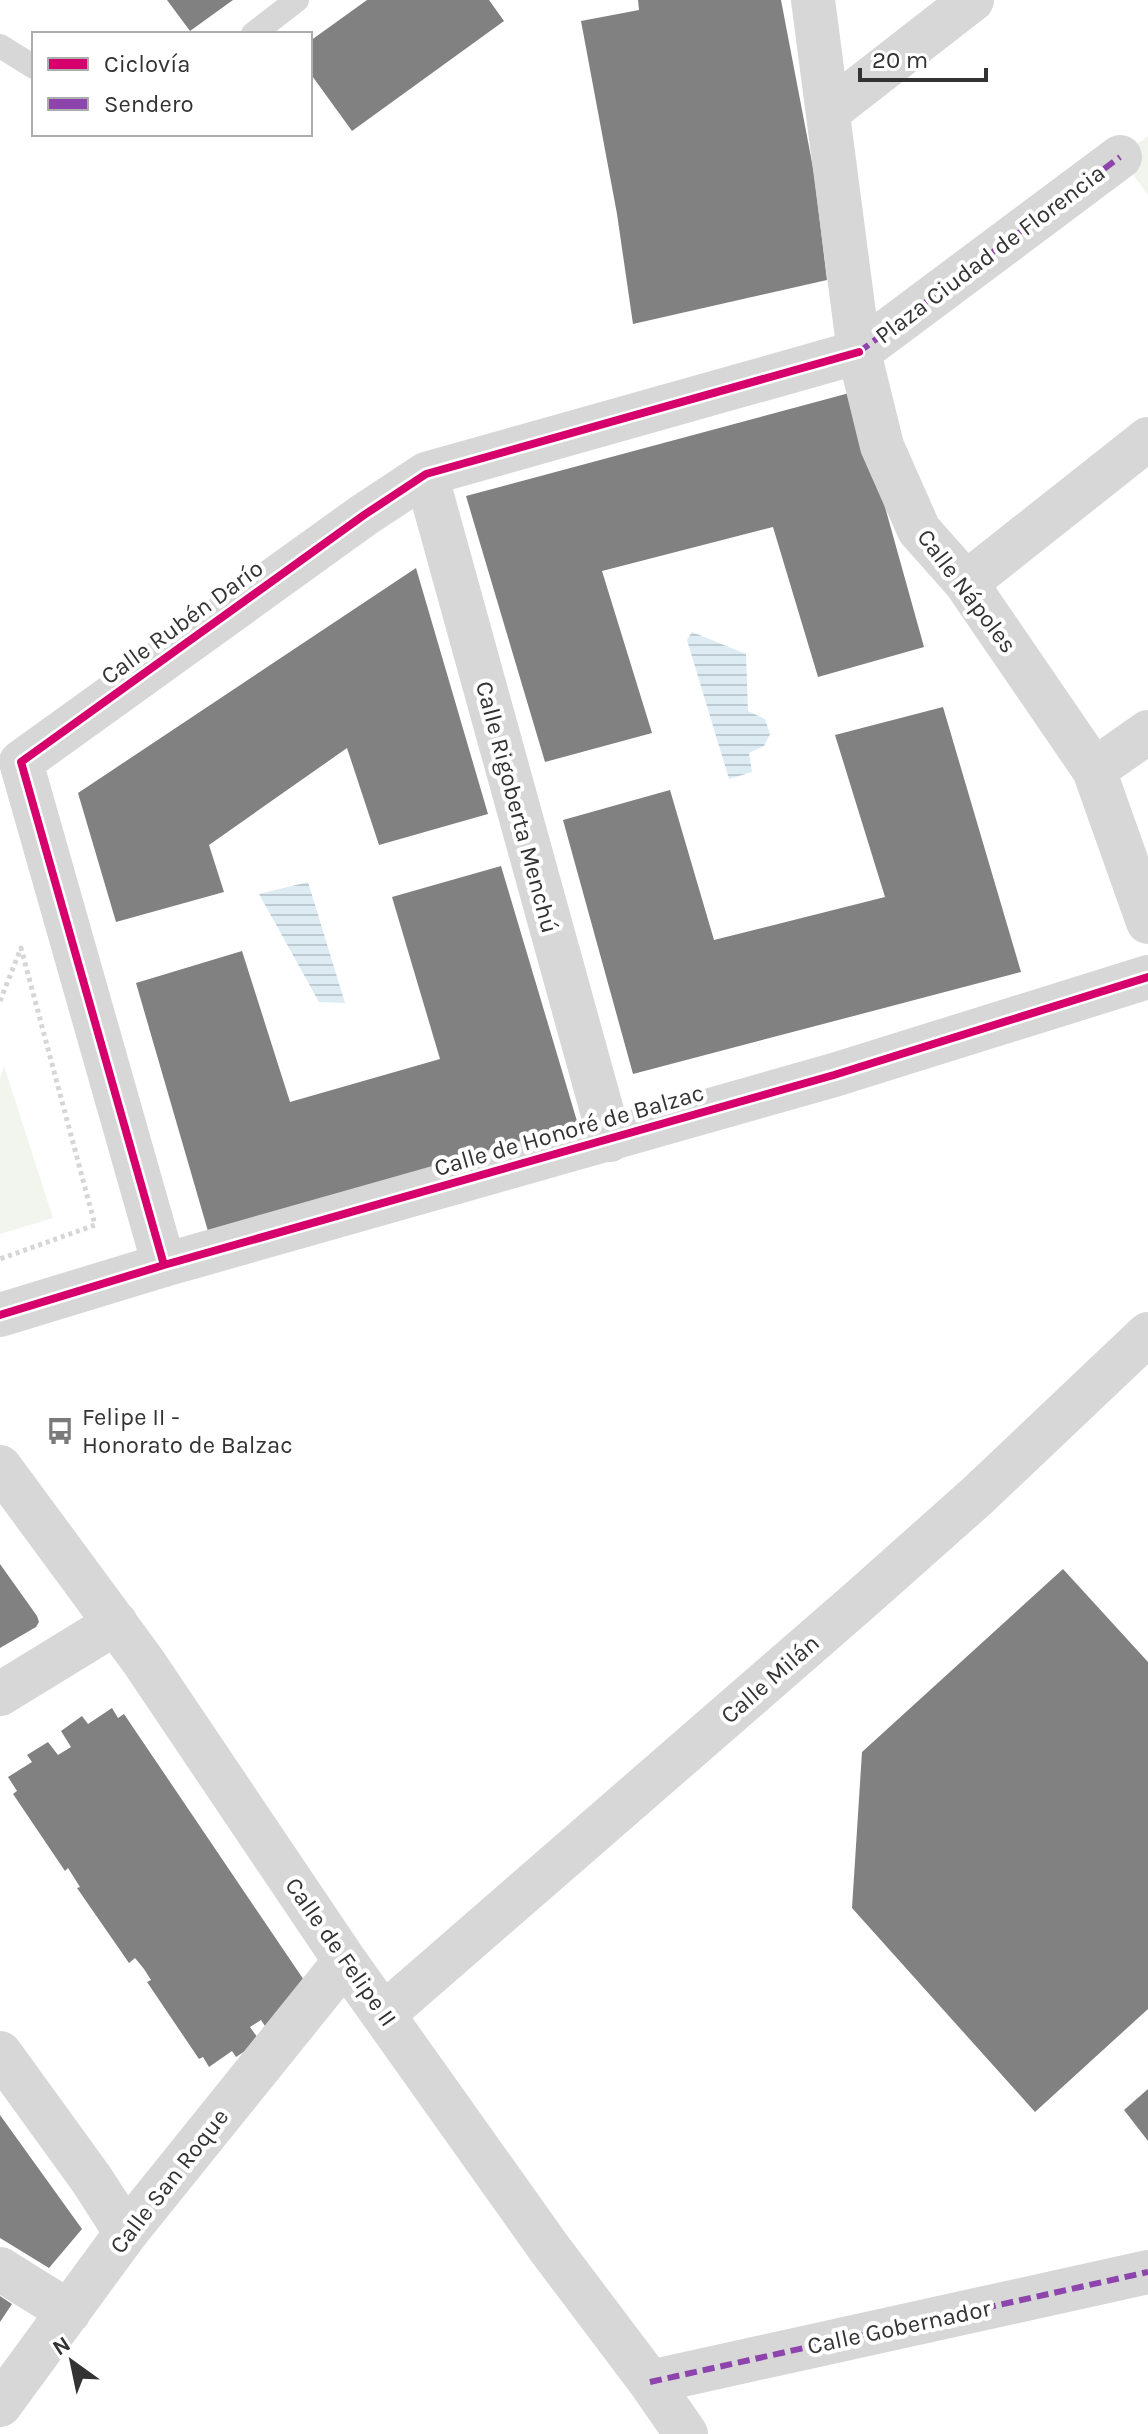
<svg xmlns="http://www.w3.org/2000/svg" width="1148" height="2434" font-family="Karla,sans-serif">
	<style>
		.park { fill: #f1f5ed }
		.water { fill: url(#water-rules) }
		.building { fill: #818181 }
		.lines { fill: none; stroke-linecap: round; stroke-linejoin: round }
		.path { stroke: #d6d6d6; stroke-width: 5; stroke-dasharray: 4 4; stroke-linecap: butt }
		.lane { stroke: #d7d7d7; stroke-width: 24 }
		.street { stroke: #d7d7d7; stroke-width: 44 }
		.quiet { stroke: #8e44ad; stroke-width: 6; stroke-dasharray: 12 6; stroke-linecap: butt }
		.cycleway-casing { stroke: #fff; stroke-width: 13 }
		.cycleway { stroke: #d6006c; stroke-width: 8 }
		.labels { text-anchor: middle; dominant-baseline: central; stroke-width: 8; stroke-linejoin: round; paint-order: stroke }
		.street-label { font-size: 24px; fill: #333; stroke: #fff }
		.poi-label { font-size: 24px; fill: #333; stroke: #fff; text-anchor: start }
	</style>
	<defs>
		<pattern id="water-rules" width="6" height="5" patternUnits="userSpaceOnUse" patternTransform="scale(2)"><rect width="6" height="5" fill="#ddebf3"/><path d="M0 2.5h6" fill="none" stroke="#becad1"/></pattern>
	</defs>
	<rect width="100%" height="100%" fill="#fff"/>
	<path class="park" d="M1148 136V195L1120 157Z
		M4 1066 53 1218 0 1234V1078Z"/>
	<path class="water" d="M692 632 746 654 748 711 765 719 770 734 764 746 749 753 752 772 729 779 687 640Z
		M308 882 345 1003 319 1002 259 894Z"/>
	<path class="building" d="M167 0H233L190 31Z
		M367 0H489L504 21 352 131 310 73V41Z
		M638 0H781L814 173 827 280 633 324 617 214 581 21 639 10Z
		M853 392 924 647 818 677 773 527 602 571 652 733 545 762 466 496Z
		M416 568 488 814 379 845 347 748 209 845 224 892 116 922 78 793Z
		M943 707 1021 972 633 1074 563 820 670 790 714 940 885 897 835 735Z
		M501 866 582 1138 212 1245 136 983 242 951 290 1102 440 1059 392 897Z
		M0 1564 37 1616 39 1622 36 1627 0 1648Z
		M1063 1569 1148 1662V2009L1035 2112 852 1908 862 1752Z
		M112 1708 118 1718 124 1714 310 1989 269 2032 261 2020 250 2027 260 2041 236 2057 232 2051 209 2067 203 2057 199 2059 147 1982 151 1980 144 1969 135 1958 129 1963 77 1888 80 1887 68 1868 65 1871 13 1794 17 1791 8 1777 32 1762 27 1755 48 1742 58 1755 71 1747 61 1731 82 1716 88 1724Z
		M1148 2089V2141L1124 2110Z
		M0 2115 82 2229 49 2268 0 2238Z
		M0 2296 12 2304 0 2322Z"/>
	<g class="lines">
		<path class="path" d="M0 1001 21 948 95 1225 0 1259"/>
		<path class="lane" d="M253 34 297 0
			M0 46 34 67"/>
		<path class="street" d="M813 0 859 352 882 446 919 530 966 583 1094 770 1148 922
			M828 112 972 0
			M426 474 610 1140
			M966 583 1148 439
			M1094 770 1148 732
			M164 1265 21 762 364 515 426 474 859 352 1120 157
			M0 1315 164 1265 834 1075 1148 977
			M0 1467 143 1661 345 1961 549 2248 650 2382 686 2434
			M0 1694 116 1623
			M384 2014 859 1601 976 1497 1148 1334
			M0 2053 92 2180 126 2233
			M0 2269 69 2312
			M650 2382 1148 2272
			M0 2405 126 2233 345 1961"/>
		<path class="quiet" d="M859 352 1120 157
			M650 2382 1148 2272"/>
		<g class="cycleway-casing">
			<path id="cycleway" d="M164 1265 21 762 364 515 426 474 859 352
				M0 1315 164 1265 834 1075 1148 977"/>
		</g>
		<use href="#cycleway" class="cycleway"/>
	</g>
	<defs>
		<g id="bus-bare" transform="scale(2.16)"><path d="M-5-6H5V4H4V6H2V4H-2V6H-4V4H-5ZM-3.5-4V0h7V-4ZM-3.5 1.2v1.5H-2V1.2ZM2 1.2v1.5H3.5V1.2Z" fill="#7a7a7a" stroke="#fff" stroke-width="2.5" paint-order="stroke"/></g>
	</defs>
	<g fill-rule="evenodd">
		<use href="#bus-bare" x="60" y="1431"/>
	</g>
	<g class="labels">
		<g class="street-label">
			<text transform="translate(990 254) rotate(-37)">Plaza Ciudad de Florencia</text>
			<text transform="translate(967 591) rotate(53)">Calle Nápoles</text>
			<text transform="translate(182 622) rotate(-36)">Calle Rubén Darío</text>
			<text transform="translate(517 807) rotate(75)">Calle Rigoberta Menchú</text>
			<text transform="translate(569 1130) rotate(-16)">Calle de Honoré de Balzac</text>
			<text transform="translate(770 1679) rotate(-41)">Calle Milán</text>
			<text transform="translate(341 1952) rotate(55)">Calle de Felipe II</text>
			<text transform="translate(169 2181) rotate(-52)">Calle San Roque</text>
			<text transform="translate(899 2327) rotate(-12)">Calle Gobernador</text>
		</g>
		<g class="poi-label">
			<text x="82" y="1417">Felipe II -<tspan x="82" dy="28">Honorato de Balzac</tspan></text>
		</g>
	</g>
	<rect x="32" y="32" width="280" height="104" fill="#ffffff" stroke="#adadad" stroke-width="2"/>
	<rect x="48" y="58" width="40" height="12" fill="#d6006c" stroke="#adadad" stroke-width="2"/>
	<text x="104" y="72" font-size="24" fill="#333333">Ciclovía</text>
	<rect x="48" y="98" width="40" height="12" fill="#8e44ad" stroke="#adadad" stroke-width="2"/>
	<text x="104" y="112" font-size="24" fill="#333333">Sendero</text>
	<g transform="translate(72 2362) rotate(327)" stroke="#ffffff" stroke-width="6" paint-order="stroke">
	<path d="M0-6L14 30L0 20L-14 30Z" fill="#333333"/>
	<text y="-12" font-size="22" font-weight="bold" text-anchor="middle" fill="#333333">N</text>
	</g>
	<path d="M860 68v12h126v-12" fill="none" stroke="#333333" stroke-width="4"/>
	<text x="872" y="68" font-size="24" fill="#333333" stroke="#ffffff" stroke-width="6" paint-order="stroke">20 m</text>
</svg>
